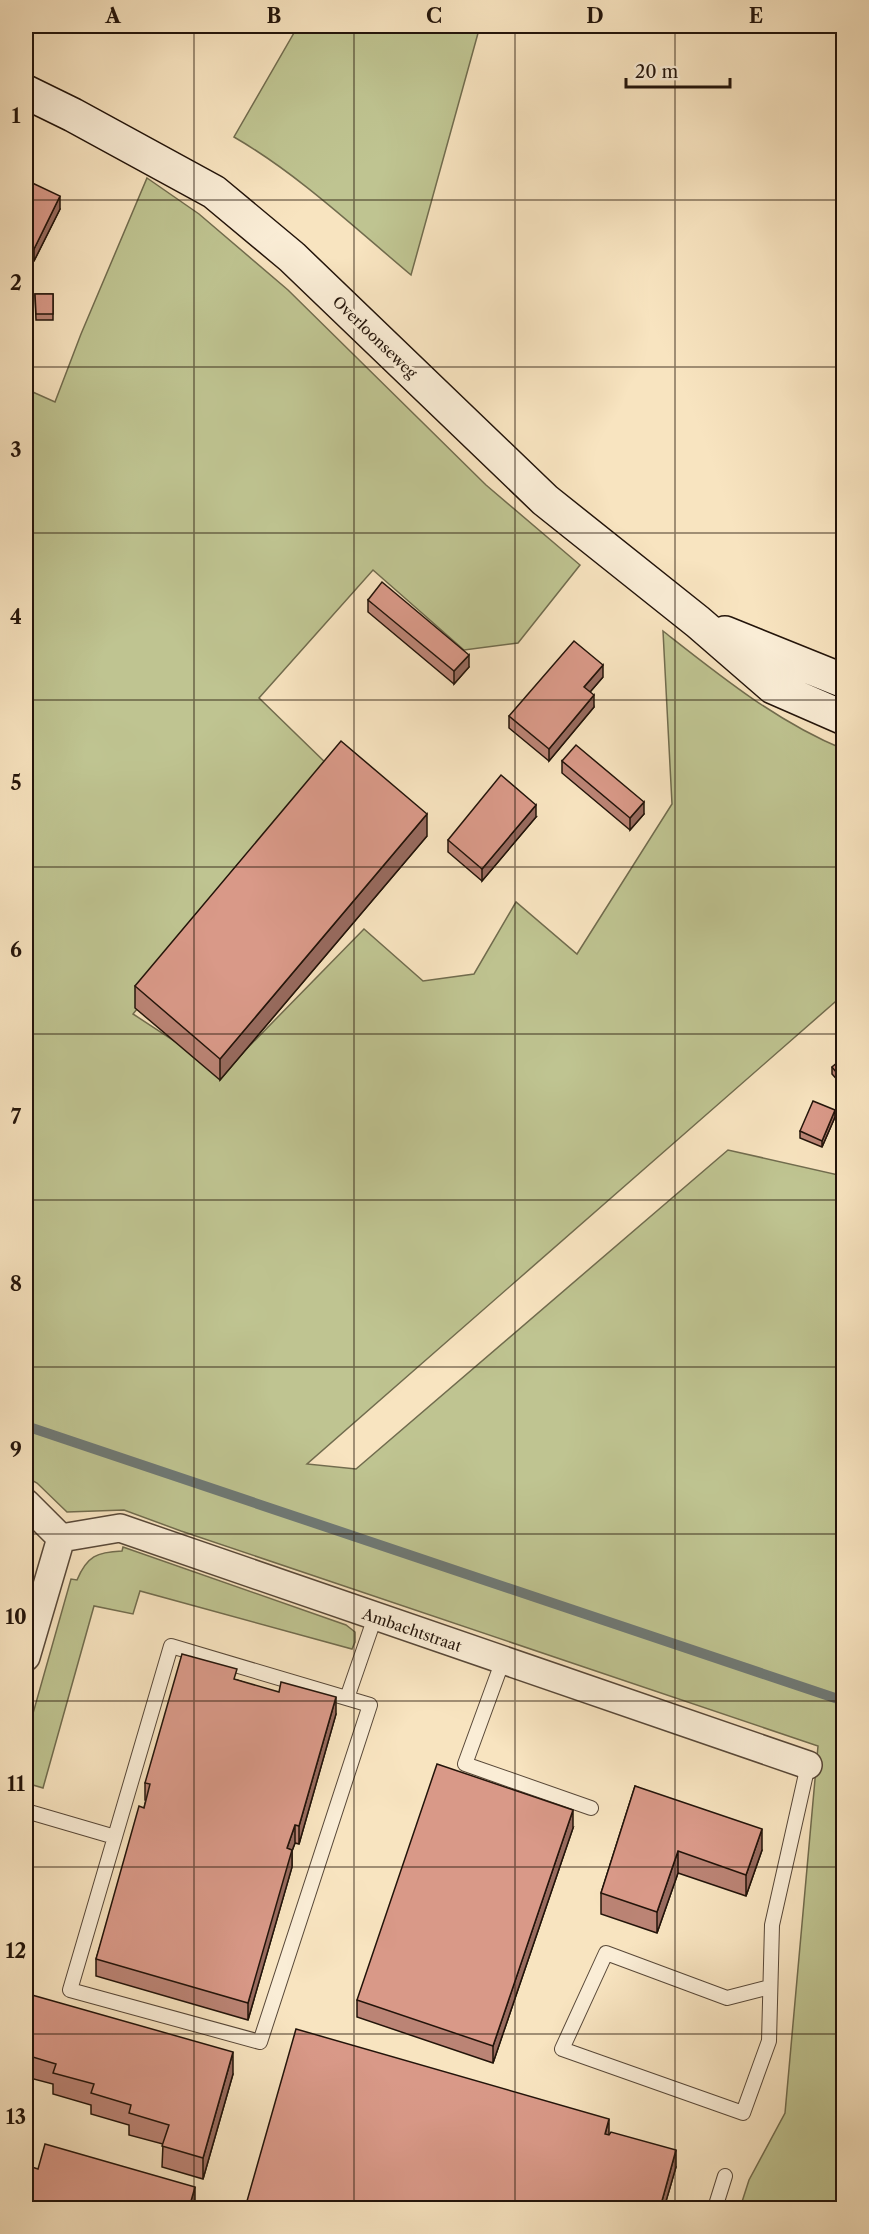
<svg xmlns="http://www.w3.org/2000/svg" width="869" height="2234" font-family="'Libre Caslon Text',serif">
	<style>
		.green { fill: #bfc491; stroke: #716c4e; stroke-width: 1.5 }
		.lines { fill: none; stroke-linecap: round; stroke-linejoin: round }
		.stream { stroke: #6f7975; stroke-width: 10 }
		.lane-casing { stroke: #584838; stroke-width: 16 }
		.street-casing { stroke: #584838; stroke-width: 30 }
		.secondary-casing { stroke: #23140a; stroke-width: 36 }
		.lane { stroke: #faedd6; stroke-width: 14 }
		.street { stroke: #faedd6; stroke-width: 27 }
		.secondary { stroke: #faedd6; stroke-width: 33 }
		.wall { fill: #bb8475; stroke: #23140a; stroke-width: 1.5 }
		.shaded-wall { fill: #986b5f; stroke: #23140a; stroke-width: 1.5 }
		.building { fill: #d99988; stroke: #23140a; stroke-width: 1.5 }
		.grid { fill: none; stroke: #23140a; stroke-width: 1.5; stroke-opacity: 0.55 }
		.labels { text-anchor: middle; dominant-baseline: central; stroke-width: 6; stroke-linejoin: round; paint-order: stroke }
		.street-label { font-size: 15px; fill: #23140a; stroke: #faedd6 }
		.neatline { fill: none; stroke: #23140a; stroke-width: 2 }
		.grid-label { font-size: 20px; text-anchor: middle; font-weight: bold; fill: #23140a }
	</style>
	<rect width="100%" height="100%" fill="#f8e4c0"/>
	<filter id="stains"><feTurbulence type="fractalNoise" baseFrequency=".00333" numOctaves="4"/><feColorMatrix values="0 0 0 0 .2 0 0 0 0 .09 0 0 0 0 .02 0 0 0 .5 -.17"/></filter>
	<radialGradient id="worn" r=".72"><stop offset=".6" stop-color="#630" stop-opacity="0"/><stop offset="1" stop-color="#630" stop-opacity=".3"/></radialGradient>
	<path class="green" d="M298 26H480L411 275C355 228 298 174 234 137Z
		M147 178 199 214 288 290 486 485 580 565 518 643 464 650 373 570 259 698 331 768 133 1014 223 1073 364 929 423 981 474 974 516 902 577 954 672 804 663 631C719 675 777 722 843 749V995L307 1464 356 1469 728 1150 843 1176 844 2187 835 2208H740L749 2180 785 2113 818 1746 181 1531 124 1510 67 1512 37 1483 26 1477V389L55 402 81 334Z
		M123 1547 346 1625 355 1632V1642L352 1649 140 1591 133 1614 94 1606 43 1788 33 1785 26 1778V1738L71 1579 77 1580C87 1556 97 1552 122 1551Z"/>
	<g class="lines">
		<path class="stream" d="M26 1426 844 1701"/>
		<g class="lane-casing">
			<path id="lane" d="M171 1646 370 1705 260 2042 70 1990Z
				M503 1660 465 1764 591 1808
				M347 1698 375 1617
				M26 1811 115 1837
				M770 1987 727 1998 606 1953 562 2049 743 2113 769 2041 772 1925 808 1765
				M715 2208 725 2176"/>
		</g>
		<g class="street-casing">
			<path id="street" d="M26 1503 61 1538 120 1528 808 1765
				M26 1657 61 1538"/>
		</g>
		<g class="secondary-casing">
			<path id="secondary" d="M26 92 73 115 214 192 292 257 545 500 698 622 773 687 844 718
				M725 633 844 681"/>
		</g>
		<use href="#lane" class="lane"/>
		<use href="#street" class="street"/>
		<use href="#secondary" class="secondary"/>
	</g>
	<path class="wall" d="M26 181 60 209 34 261 26 257Z
		M35 294H53V320H36Z
		M368 600 469 667 454 684 368 612Z
		M603 677 590 692 594 707 549 761 509 728V716Z
		M562 761 644 814 630 830 562 773Z
		M536 817 482 881 448 852V840Z
		M427 836 220 1080 135 1008V986Z
		M843 1058 841 1084 832 1074V1067Z
		M835 1117 822 1147 800 1138V1131Z
		M237 1680 336 1714 299 1844 295 1843 292 1851V1867L248 2020 96 1976V1959L144 1808 146 1800H145V1783Z
		M635 1786 762 1850 746 1896 678 1873 657 1933 601 1914V1893Z
		M573 1828 493 2063 357 2017V2000Z
		M26 2018 233 2074 203 2179 162 2167 163 2144 129 2135V2125L91 2114V2105L53 2094V2084L26 2077Z
		M609 2135 676 2167 664 2208H245Z"/>
	<path class="shaded-wall" d="M60 196V209L34 261V249Z
		M469 655V667L454 684V671Z
		M603 665V677L584 699V687Z
		M594 695V707L549 761V749Z
		M644 802V814L630 830V818Z
		M536 805V817L482 881V869Z
		M427 814V836L220 1080V1059Z
		M843 1076V1082L841 1084V1078Z
		M835 1110V1117L822 1147V1141Z
		M336 1697V1714L299 1844V1826Z
		M573 1810V1828L493 2063V2046Z
		M295 1825V1843L292 1851V1867L248 2020V2003L287 1848Z
		M762 1829V1850L746 1896V1875Z
		M678 1851V1873L657 1933V1912Z
		M233 2052V2074L203 2179V2158Z
		M609 2119V2136L605 2134Z
		M676 2150V2167L664 2208H660Z
		M195 2187V2204L194 2208H189Z"/>
	<path class="building" d="M26 180 60 196 34 249 26 245Z
		M35 294H53V314H36Z
		M382 582 469 655 454 671 368 600Z
		M574 641 603 665 584 687 594 695 549 749 509 716Z
		M341 741 427 814 220 1059 135 986Z
		M576 745 644 802 630 818 562 761Z
		M501 775 536 805 482 869 448 840Z
		M843 1058V1076L841 1078 832 1067Z
		M813 1101 835 1110 822 1141 800 1131Z
		M182 1654 237 1669 234 1679 279 1692 281 1682 336 1697 299 1826 295 1825 287 1848 292 1850 248 2003 96 1959 139 1806 144 1808 150 1784 145 1783Z
		M437 1764 573 1810 493 2046 357 2000Z
		M635 1786 762 1829 746 1875 678 1851 657 1912 601 1893Z
		M32 1995 233 2052 203 2158 162 2146 169 2125 129 2113 131 2105 91 2093 94 2084 53 2073 56 2064 26 2055V2018Z
		M296 2029 609 2119 605 2134 609 2135 611 2132 676 2150 660 2208H594L589 2207 591 2204 586 2202 584 2208H245Z
		M45 2144 195 2187 189 2208H26V2165L38 2169Z"/>
	<path class="grid" d="M194 26V2208M354 26V2208M515 26V2208M675 26V2208M26 200H844M26 367H844M26 533H844M26 700H844M26 867H844M26 1034H844M26 1200H844M26 1367H844M26 1534H844M26 1701H844M26 1867H844M26 2034H844"/>
	<g class="labels">
		<g class="street-label">
			<text transform="translate(375 337) rotate(44)">Overloonseweg</text>
			<text transform="translate(412 1630) rotate(19)">Ambachtstraat</text>
		</g>
	</g>
	<rect width="869" height="2234" fill="none" stroke="#f8e4c0" stroke-width="66"/>
	<path d="M626 78v9h104v-9" fill="none" stroke="#23140a" stroke-width="3"/>
	<text x="635" y="78" font-size="18" fill="#23140a" stroke="#faedd6" stroke-width="4.5" paint-order="stroke">20 m</text>
	<rect x="33" y="33" width="803" height="2168" class="neatline"/>
	<g class="grid-label">
		<text x="113" y="23">A</text>
		<text x="274" y="23">B</text>
		<text x="434" y="23">C</text>
		<text x="595" y="23">D</text>
		<text x="756" y="23">E</text>
		<text x="16" y="123">1</text>
		<text x="16" y="290">2</text>
		<text x="16" y="457">3</text>
		<text x="16" y="624">4</text>
		<text x="16" y="790">5</text>
		<text x="16" y="957">6</text>
		<text x="16" y="1124">7</text>
		<text x="16" y="1291">8</text>
		<text x="16" y="1457">9</text>
		<text x="16" y="1624">10</text>
		<text x="16" y="1791">11</text>
		<text x="16" y="1958">12</text>
		<text x="16" y="2124">13</text>
	</g>
	<rect width="100%" height="100%" filter="url(#stains)"/>
	<rect width="100%" height="100%" fill="url(#worn)"/>
</svg>
